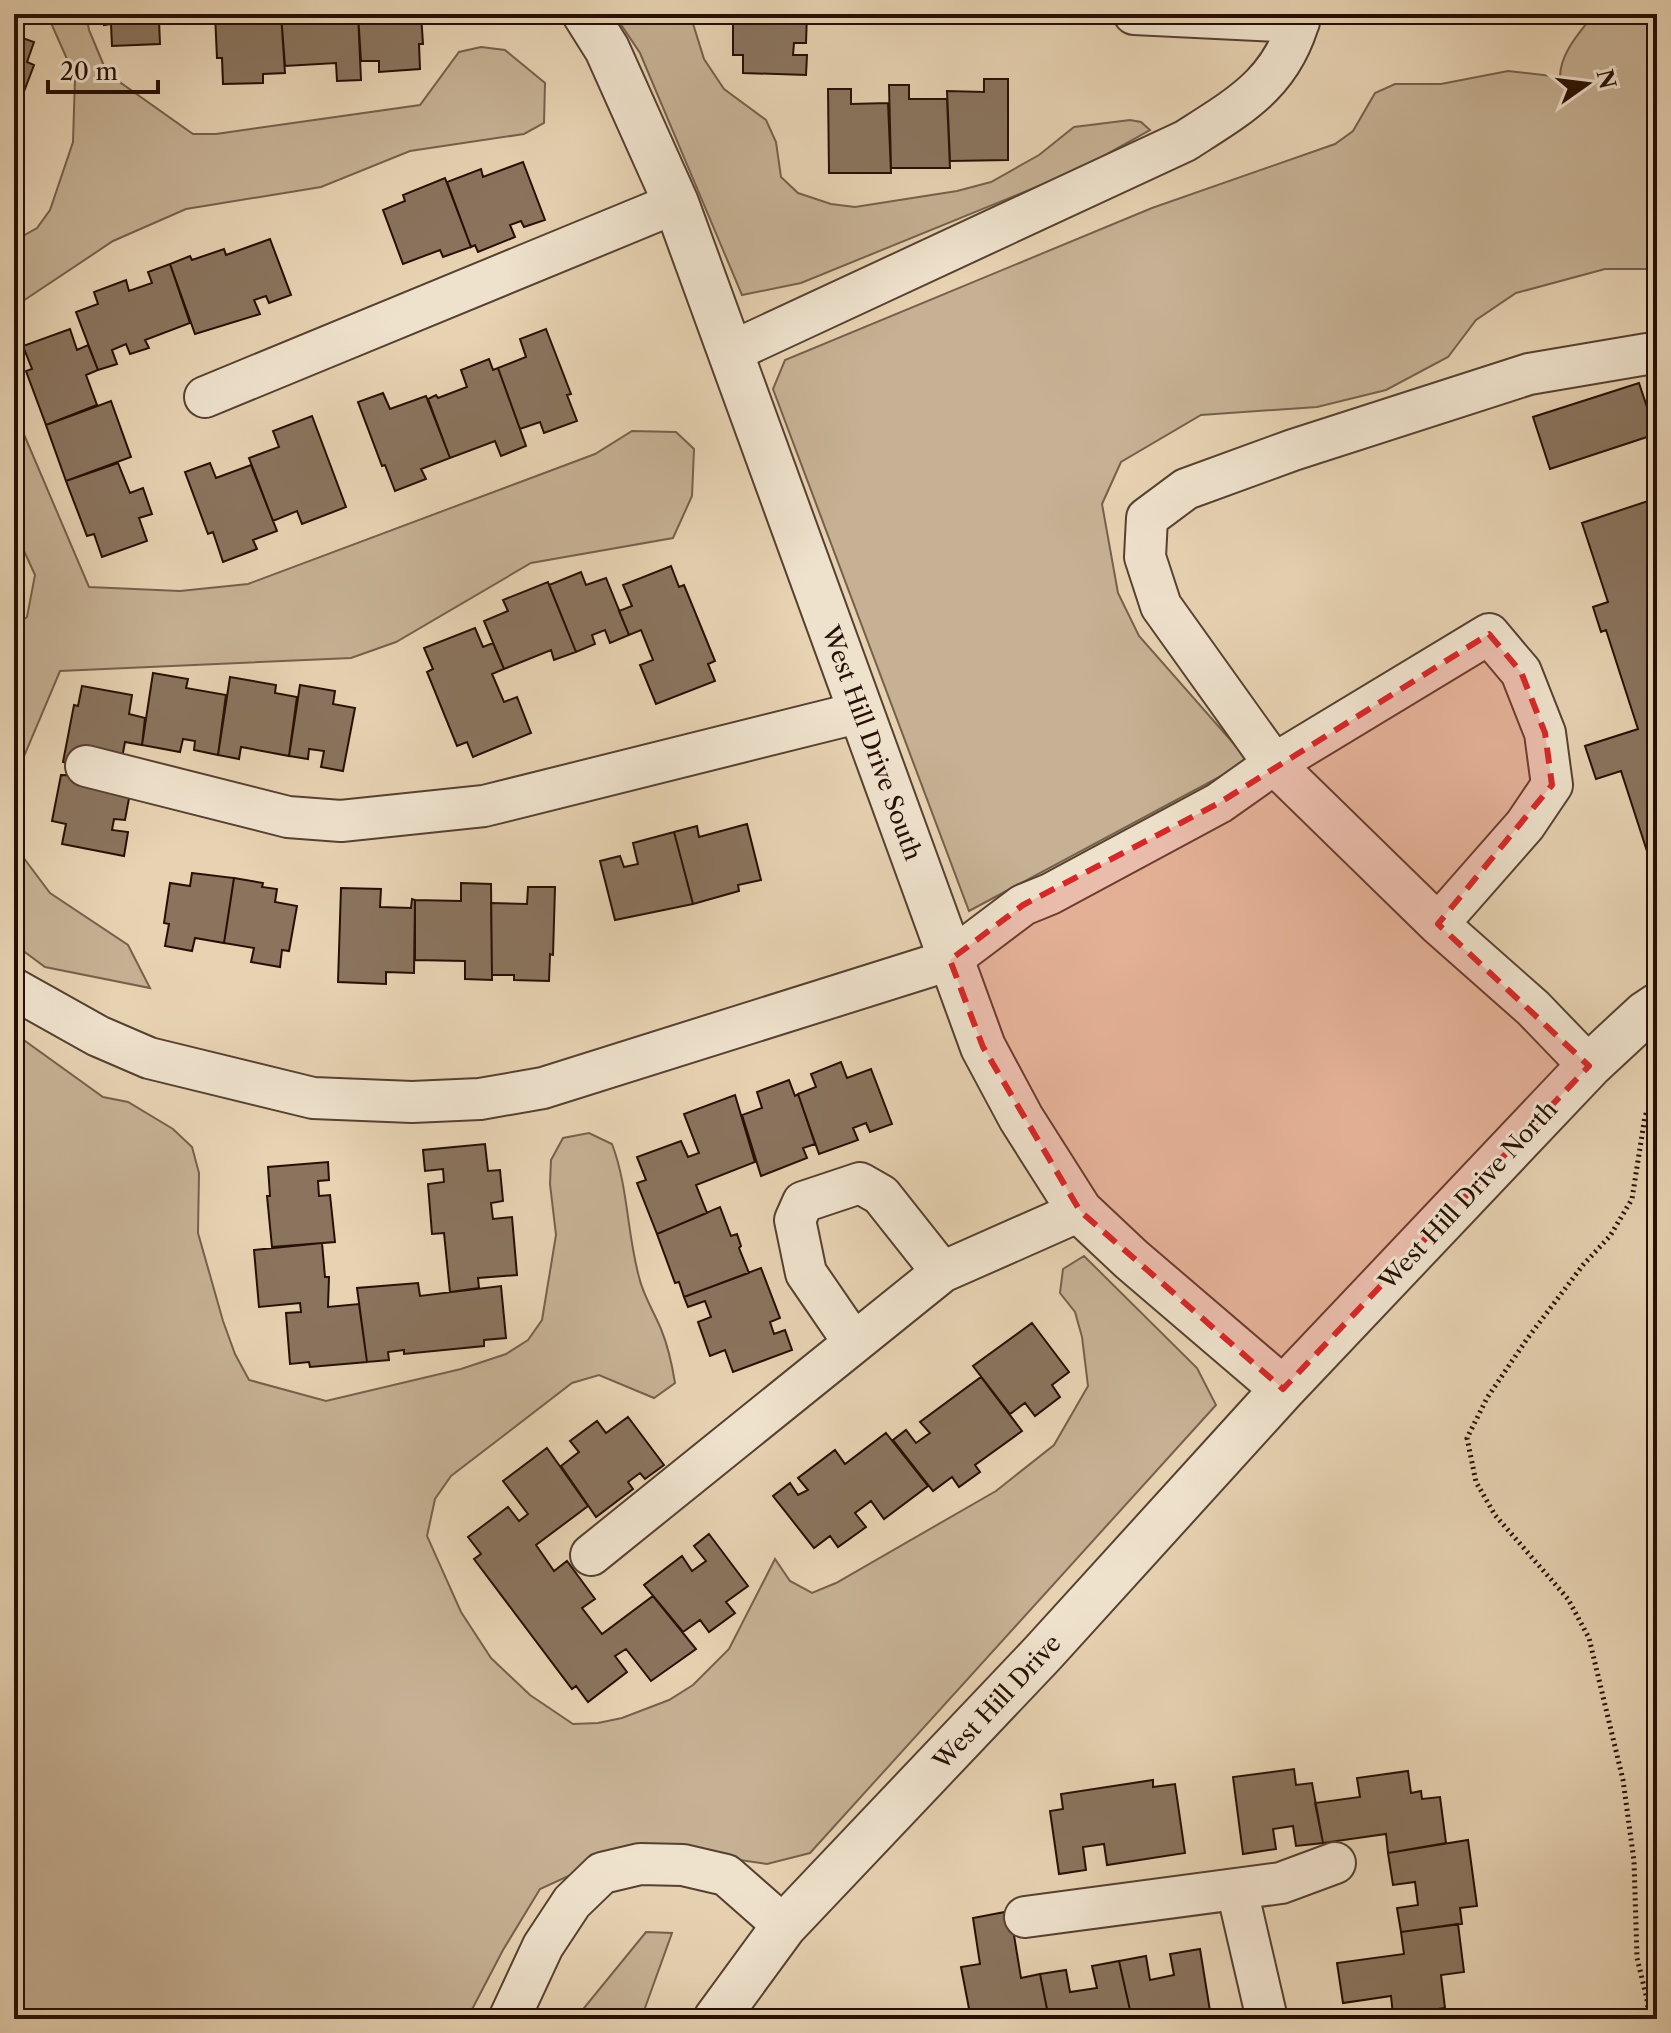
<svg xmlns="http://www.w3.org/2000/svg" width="1671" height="2033" font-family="'Libre Caslon Text',serif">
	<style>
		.green { fill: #c6b194; stroke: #76604c; stroke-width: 2 }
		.building { fill: #8a745e; stroke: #260f04; stroke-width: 2 }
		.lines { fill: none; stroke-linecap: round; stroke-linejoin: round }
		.minor-casing { stroke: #564030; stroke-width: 44 }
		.tertiary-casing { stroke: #564030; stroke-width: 48 }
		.path { stroke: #260f04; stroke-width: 5; stroke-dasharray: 2 4; stroke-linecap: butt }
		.minor { stroke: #efe2cd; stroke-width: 40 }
		.tertiary { stroke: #efe2cd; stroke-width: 44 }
		.marked { fill: #d62828; fill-opacity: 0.2; stroke: #d62828; stroke-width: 6; stroke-dasharray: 16 10; stroke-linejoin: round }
		.labels { text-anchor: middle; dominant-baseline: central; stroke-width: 6; stroke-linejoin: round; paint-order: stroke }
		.street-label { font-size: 24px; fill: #260f04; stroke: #efe2cd }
	</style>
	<rect width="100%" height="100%" fill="#e7d2b2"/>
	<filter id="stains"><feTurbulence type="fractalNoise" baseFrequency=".0025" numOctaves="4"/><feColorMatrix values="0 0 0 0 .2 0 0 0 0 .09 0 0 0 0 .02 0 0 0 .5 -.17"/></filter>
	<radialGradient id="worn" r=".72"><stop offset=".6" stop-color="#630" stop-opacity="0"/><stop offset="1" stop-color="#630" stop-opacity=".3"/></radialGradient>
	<path class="green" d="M47 14H86L89 30 107 73 193 134H216L420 105 459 52 481 47 505 50 545 83 544 123 524 134 410 151 321 187 186 209 113 241 14 307V241L37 228 50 210 73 142 75 77Z
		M614 14H690L704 59 724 89 766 120 776 142 781 177 798 193 831 204 855 207 957 191 991 182 1039 155 1074 127 1130 120 1141 122 1150 130 1078 170 801 283 742 295 640 53Z
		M1594 14H1657V269H1605L1516 293 1476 320 1448 357 1386 390 1317 407 1201 415 1121 462 1102 504 1118 593 1139 636 1249 761 969 911 773 389 785 360 1152 208 1335 144 1353 131 1375 93 1395 84H1441L1508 71 1560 77C1560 53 1580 32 1594 14Z
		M14 411 89 587 180 591 248 584 595 454 632 431 676 432 694 449 692 496 673 538 531 563 396 642 351 658 60 671 14 780V626L27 617 35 575 14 529Z
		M14 845 50 893 128 945 150 988 45 967 14 944Z
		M14 1033 103 1097 128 1102 173 1129 192 1147 199 1173 198 1233 223 1321 235 1354 249 1380 326 1401 461 1369 506 1354 528 1340 542 1320 556 1235 550 1184 551 1160 563 1138 589 1133 612 1144C628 1186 627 1233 639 1277 643 1295 654 1312 661 1329 668 1346 672 1364 675 1383L654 1398 599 1375 572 1383 451 1476 435 1499 427 1536 461 1612 491 1658 530 1695 573 1724 598 1723 622 1718 669 1700 693 1685 729 1649 775 1559 790 1581 812 1593 836 1583 996 1491 1054 1445 1088 1386 1082 1337 1075 1312 1060 1293 1063 1269 1084 1256 1197 1368 1216 1405 810 1853 767 1864 636 1845 540 1889 503 1950 467 2019H14Z
		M646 1932 672 1933 641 2019H575Z"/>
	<path class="building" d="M103 14H174V19L159 20 160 44 112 46 111 24 104 25Z
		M215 14H281L285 73 263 74V83L223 84 222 58H217Z
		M281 14H358L361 80 337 81 336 63 285 66Z
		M358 14H421L423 44H419L420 69 379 72V61H361Z
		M737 14H807L806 43H794L793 55H807L806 75 743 73V55H733V22H737Z
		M14 35 34 42 27 62 34 65 14 118Z
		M984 79H1008V160L950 161 947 91 984 92Z
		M889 85H909V99H947L950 168H891Z
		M828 89H851V104L888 103 891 173H829Z
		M523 162 545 220 524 227 521 221 510 225 515 237 478 252 475 245 471 247 447 182 481 169 483 177Z
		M445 178 471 247 443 257 440 250 403 264 383 210 405 201 403 195Z
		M270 239 291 295 269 303 266 296 254 300 260 314 195 334 170 264 190 256 192 260 224 249 226 255Z
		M170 264 190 323 145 340 149 348 130 354 126 344 112 350 117 364 98 370 76 312 98 304 94 292 126 280 129 291 152 283 148 272Z
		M70 329 77 350 88 345 98 370 86 375 97 405 46 425 26 371 32 369 23 346Z
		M546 329 571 394 567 395 577 421 544 433 540 422 520 429 498 368 526 357 520 339Z
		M489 359 493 370 498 368 526 446 501 456 495 441 450 458 428 399 436 395 438 398 467 387 461 370Z
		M1639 383 1656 434 1550 469 1533 417Z
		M383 393 390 409 426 396 450 458 421 469 426 479 395 491 385 465 382 466 358 402Z
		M111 401 131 457 66 481 46 425Z
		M312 416 346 507 302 524 297 511 273 521 249 458 279 447 273 431Z
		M118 463 130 493 143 488 152 514 139 518 147 541 102 557 94 534 87 536 66 481Z
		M210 463 216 478 251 465 277 531 253 540 257 549 223 562 213 532 208 534 185 472Z
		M1648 501 1657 528V882L1621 771 1596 779 1585 746 1638 729 1606 630 1601 632 1593 607 1608 602 1582 523Z
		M671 566 679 587 684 585 715 661 708 664 715 681 656 704 640 665 653 660 641 630 629 635 619 611 632 606 623 585Z
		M581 572 586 585 606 578 629 635 610 643 605 630 592 635 595 644 576 652 549 585Z
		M548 582 576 652 554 660 551 650 504 669 484 621 508 611 503 600Z
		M475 628 483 647 493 643 504 669 492 674 504 702 517 697 531 733 473 757 467 742 457 746 427 672 433 669 424 648Z
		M153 673 188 679 186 688 226 695 218 755 194 750 195 741 183 739 180 752 142 745Z
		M230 677 276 685 275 693 297 697 289 756 241 747 239 759 218 755Z
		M300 685 335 691 333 704 355 708 343 771 321 767 324 751 309 749 308 759 289 756Z
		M82 686 132 695 129 714 145 718 142 745 125 742 119 774 63 762 74 705 78 706Z
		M61 775 133 777 125 820 114 819 112 830 128 832 124 856 62 844 66 824 52 821Z
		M747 824 761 880 738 885 739 891 693 904 674 832 697 826 699 837Z
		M674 832 693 904 615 920 600 861 620 856 624 867 638 864 633 843Z
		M192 873 234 878 224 943 195 938 192 951 165 946 169 924 164 923 170 883 190 886Z
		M234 878 263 883 262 887 277 889 275 902 297 906 289 951 282 950 280 967 251 962 254 948 224 943Z
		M461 883 491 884 492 980 465 979V961L415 960V900L461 901Z
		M528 887H555L553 955 550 954 549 981 514 980V975H492L491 903 527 904Z
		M341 888 381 889 380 907 411 908 412 899 415 900 414 973 386 972V984L338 982Z
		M841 1062 847 1078 871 1069 892 1124 870 1132 866 1123 853 1128 858 1140 819 1154 798 1094 816 1087 811 1074Z
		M789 1080 795 1096 798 1094 815 1144 803 1148 807 1158 761 1176 742 1115 762 1108 757 1092Z
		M735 1095 755 1162 696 1185 707 1213 657 1234 637 1183 646 1180 637 1157 681 1141 688 1157 699 1153 684 1114Z
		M485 1144 488 1171 500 1170 503 1201 491 1203 493 1219 512 1217 517 1275 478 1278 479 1288 450 1292 444 1233 432 1234 428 1184 444 1182 443 1169 425 1171 423 1150Z
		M328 1162 329 1180 318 1181 319 1196 330 1195 335 1242 272 1247 267 1196H270L268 1167Z
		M720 1207 731 1236 737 1234 741 1246 739 1248 749 1273 684 1297 679 1282 675 1283 657 1234Z
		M322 1243 325 1277H329L328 1307 359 1304 367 1362 310 1367 309 1362 290 1364 286 1313 301 1312 300 1303 259 1307 254 1250Z
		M761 1268 780 1318 770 1322 774 1334 785 1330 792 1350 733 1372 725 1350 710 1356 698 1322 711 1317 705 1301 688 1307 684 1297Z
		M418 1283 420 1296 501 1286 506 1338 484 1340V1346L404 1354V1350L388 1352 389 1360 367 1362 357 1288Z
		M1032 1323 1069 1372 1052 1385 1060 1397 1035 1416 1025 1403 1010 1414 973 1366Z
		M981 1377 1022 1431 975 1465 980 1472 959 1487 952 1477 933 1491 893 1440 906 1430 916 1443 930 1433 920 1422Z
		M628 1417 664 1465 645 1479 640 1473 628 1482 633 1489 596 1517 561 1466 579 1452 570 1441 597 1421 606 1433Z
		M886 1433 928 1486 884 1519 871 1501 855 1513 866 1527 838 1547 830 1536 814 1548 773 1496 790 1483 798 1495 808 1490 798 1478 835 1450 845 1464Z
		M547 1448 588 1506 536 1545 554 1571 567 1561 595 1599 582 1608 602 1634 653 1596 696 1649 651 1681 626 1649 615 1656 627 1672 588 1702 576 1686 572 1689 474 1559 481 1554 468 1537 508 1507 519 1521 528 1514 503 1481Z
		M709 1534 748 1586 726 1602 735 1613 709 1632 700 1620 683 1632 644 1585 682 1556 692 1571 706 1561 694 1546Z
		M1294 1769 1296 1785 1312 1783 1323 1843 1296 1846 1293 1826 1273 1829 1276 1849 1243 1854 1233 1777Z
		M1408 1771 1411 1793 1421 1791 1422 1799 1440 1797 1446 1843 1388 1853 1386 1834 1323 1843 1315 1803 1360 1797 1357 1778Z
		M1153 1780V1787L1175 1784 1185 1853 1107 1865 1104 1844 1083 1847 1086 1870 1059 1874 1050 1811 1063 1809 1061 1794Z
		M1468 1840 1477 1906 1460 1908 1462 1924 1401 1932 1397 1908 1418 1905 1415 1882 1393 1885 1388 1853Z
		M1010 1911 1021 1978 1040 1974 1049 2019H971L961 1967 980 1964 973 1918Z
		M1458 1924 1464 1972 1441 1975 1445 2008 1393 2015 1391 1996 1343 2003 1337 1963 1404 1954 1401 1932Z
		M1200 1949 1210 2011 1189 2015V2019H1132L1119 1961 1146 1956 1150 1980 1174 1975 1170 1954Z
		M1119 1961 1132 2019H1049L1040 1974 1066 1970 1070 1992 1097 1988 1092 1966Z"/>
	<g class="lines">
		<g class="minor-casing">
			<path id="minor" d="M1134 14 1299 22
				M731 352 1185 141C1241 105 1283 83 1301 14
				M205 397 676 203
				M86 766 288 817 341 821 484 806 861 712
				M14 989 98 1036 149 1058 313 1098 412 1102 480 1099 543 1088 950 960 1023 905 1050 894 1219 803 1274 764 1489 634 1521 672 1545 733 1552 785 1525 825 1438 924
				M1589 1066 1533 1008 1438 924 1274 764 1161 606 1145 557 1147 518 1186 489 1293 450 1529 374 1647 354
				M854 1343 806 1273 795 1220 803 1202 860 1183 881 1195 942 1272
				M591 1555 942 1272 1080 1211
				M1237 1890 1267 2019
				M1025 1917 1281 1883 1335 1863
				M509 2019 543 1946 572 1902 602 1873 640 1864 683 1865 726 1875 784 1926"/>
		</g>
		<g class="tertiary-casing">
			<path id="tertiary" d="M585 14 607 49 676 203 983 1047 1021 1118 1080 1211 1131 1259 1283 1389
				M716 2019 784 1926 1042 1654 1283 1389 1589 1066 1645 1014 1657 1006"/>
		</g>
		<path class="path" d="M1649 2019 1647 1999 1637 1958 1634 1861 1623 1780 1589 1638 1568 1599 1495 1515 1476 1482 1467 1438 1487 1398 1527 1339 1583 1265 1610 1236 1632 1199 1645 1116 1657 1092"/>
		<use href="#minor" class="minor"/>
		<use href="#tertiary" class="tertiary"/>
	</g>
	<path class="marked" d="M1489 634 1521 672 1545 733 1552 785 1438 924 1589 1066 1283 1389 1080 1211 983 1047 950 960 1023 905 1219 803Z"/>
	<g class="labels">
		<g class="street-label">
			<text transform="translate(872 743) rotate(70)">West Hill Drive South</text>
			<text transform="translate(1468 1195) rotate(-47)">West Hill Drive North</text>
			<text transform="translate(997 1702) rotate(-47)">West Hill Drive</text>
		</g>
	</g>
	<rect width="1671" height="2033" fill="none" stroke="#e7d2b2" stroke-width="48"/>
	<rect x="16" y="16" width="1639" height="2001" fill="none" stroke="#260f04" stroke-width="4"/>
	<rect x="24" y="24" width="1623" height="1985" fill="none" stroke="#260f04" stroke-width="2"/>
	<g transform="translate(1587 84) rotate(76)" stroke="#efe2cd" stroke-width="6" paint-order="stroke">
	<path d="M0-6L14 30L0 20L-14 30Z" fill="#260f04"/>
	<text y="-12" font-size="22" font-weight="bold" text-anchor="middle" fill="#260f04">N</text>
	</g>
	<path d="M48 80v12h110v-12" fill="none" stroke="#260f04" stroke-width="4"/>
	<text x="60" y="80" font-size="24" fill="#260f04" stroke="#efe2cd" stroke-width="6" paint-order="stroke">20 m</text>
	<rect width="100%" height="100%" filter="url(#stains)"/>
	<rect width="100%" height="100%" fill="url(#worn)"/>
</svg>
